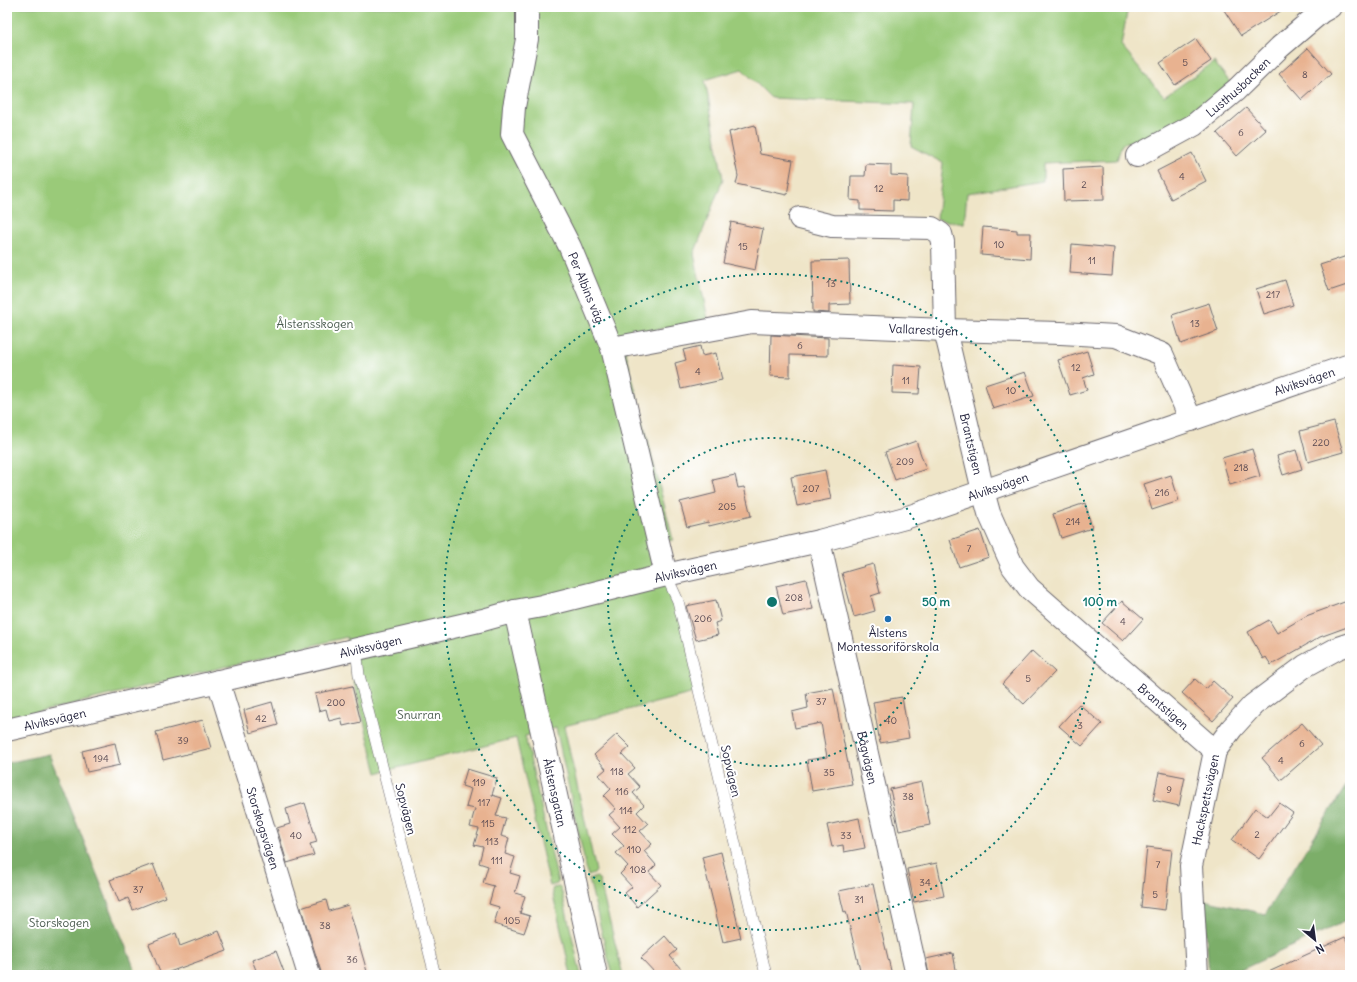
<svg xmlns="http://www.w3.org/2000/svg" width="1357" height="982" font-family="Delius,sans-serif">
	<rect width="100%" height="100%" fill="#fff"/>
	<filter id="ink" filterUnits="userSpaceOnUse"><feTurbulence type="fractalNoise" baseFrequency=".025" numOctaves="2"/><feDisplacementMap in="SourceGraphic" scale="8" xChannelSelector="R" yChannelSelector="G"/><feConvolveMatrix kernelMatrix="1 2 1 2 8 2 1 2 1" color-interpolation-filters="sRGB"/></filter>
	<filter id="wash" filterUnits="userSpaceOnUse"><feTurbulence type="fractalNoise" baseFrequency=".012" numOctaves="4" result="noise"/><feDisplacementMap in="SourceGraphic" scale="16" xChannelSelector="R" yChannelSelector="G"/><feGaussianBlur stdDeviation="0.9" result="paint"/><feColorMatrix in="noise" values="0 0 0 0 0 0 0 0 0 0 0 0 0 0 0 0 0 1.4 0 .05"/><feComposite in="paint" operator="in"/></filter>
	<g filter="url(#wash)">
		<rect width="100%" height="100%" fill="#efe5c8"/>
		<g fill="#9aca79" stroke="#5e765a">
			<path d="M7,7H1128L1121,46L1164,97L1214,62L1230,82L1197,112L1150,139L1122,144L1117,160L1043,163V181L967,193L964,224L937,219L943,163L911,146L914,104L771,98L742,69L705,80L723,179L694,254L708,319L622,337L673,540L646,545L680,602L702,691L564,726L596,871L594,874L588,876L587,872L556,728L525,736L558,882L557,884L550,886L516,738L377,773L353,678L347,637L7,720Z"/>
			<path d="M597,877L599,879L623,975H612L589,879Z"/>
			<path d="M559,887L561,889L581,975H571L552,890L553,888Z"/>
		</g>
		<g fill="#7bae69" stroke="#4e6852">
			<path d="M49,754L137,975H7V763Z"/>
			<path d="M1346,786H1350V919L1230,975H1209L1204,900L1265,914Z"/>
		</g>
		<g id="blocks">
			<g fill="#e8b290">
				<path d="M1222,7H1287L1241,36Z"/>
				<path d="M1196,39L1211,61L1175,85L1160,63Z"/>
				<path d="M1308,48L1331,74L1302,100L1279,74Z"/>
				<path d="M1246,108L1266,130L1237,156L1217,133Z"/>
				<path d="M755,125L760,154L793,160L787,195L736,184L738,176L729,132Z"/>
				<path d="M1192,153L1206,181L1171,199L1157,171Z"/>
				<path d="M866,164L891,165V175L908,176L907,201L893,200V211L860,210V201L850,200L851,176H865Z"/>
				<path d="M1103,167L1104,200L1064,201L1063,169Z"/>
				<path d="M731,222L763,229L755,270L723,263Z"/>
				<path d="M983,227L1017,230V233H1031L1030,259L981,255Z"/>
				<path d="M1072,244L1114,248L1112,276L1070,273Z"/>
				<path d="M1350,255V284L1329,291L1320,265Z"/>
				<path d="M849,260L850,304L829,305V313L813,312L812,261Z"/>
				<path d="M1285,280L1293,305L1264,314L1256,289Z"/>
				<path d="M1209,303L1218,331L1181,344L1172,315Z"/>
				<path d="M771,335L828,338V356L790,355V377L770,376Z"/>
				<path d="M700,346L702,356L716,353L722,380L681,389L675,363L686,360L683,350Z"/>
				<path d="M1087,351L1094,374L1083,378L1087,390L1070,395L1058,360Z"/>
				<path d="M893,365L921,367L919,394L892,393Z"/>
				<path d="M1025,372L1034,396L993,409L985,385Z"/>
				<path d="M1334,422L1343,452L1308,462L1300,431Z"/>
				<path d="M916,441L926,469L895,480L885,452Z"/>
				<path d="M1252,449L1260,476L1230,485L1222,458Z"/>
				<path d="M1296,450L1302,469L1283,475L1277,456Z"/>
				<path d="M825,470L831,499L797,506L791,477Z"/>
				<path d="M735,475L738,488L744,487L751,516L709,526L708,522L687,527L680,502L716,493L713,480Z"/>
				<path d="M1171,475L1179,501L1152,510L1144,484Z"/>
				<path d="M1085,503L1092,528L1061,538L1053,514Z"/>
				<path d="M980,530L989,557L959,567L950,540Z"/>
				<path d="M873,564L880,593L871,596L875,611L854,617L842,573Z"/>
				<path d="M806,579L813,609L783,615L776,586Z"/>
				<path d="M716,600L721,621L715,623L718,635L696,640L686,606Z"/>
				<path d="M1350,600V626L1320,637L1271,665L1266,657L1263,659L1248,632L1269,620L1277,633L1306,616Z"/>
				<path d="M1122,601L1143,619L1123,641L1102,623Z"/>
				<path d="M1032,651L1055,672L1024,704L1002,684Z"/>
				<path d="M1195,679L1206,689L1213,681L1233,699L1213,721L1182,693Z"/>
				<path d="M352,686L361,722L343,726L341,718L329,721L326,709L319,711L315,694Z"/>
				<path d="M833,688L852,784L812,791L807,760L827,757L821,723L795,728L792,712L808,708L806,693Z"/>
				<path d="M902,697L909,738L880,743L873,702Z"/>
				<path d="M272,702L278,725L250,733L244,710Z"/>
				<path d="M1079,704L1102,724L1082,746L1059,726Z"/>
				<path d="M203,720L211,748L163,760L156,732Z"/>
				<path d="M1302,723L1321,745L1281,780L1262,758Z"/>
				<path d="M617,734L630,747L622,754L635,768L628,774L640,787L633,793L644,805L637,812L648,824L640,831L652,844L644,851L656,865L649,872L661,885L637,907L625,893L632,887L620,874L628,866L616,853L624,846L612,834L620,827L609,815L616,809L604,796L611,789L599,775L606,769L594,755Z"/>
				<path d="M115,743L120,765L87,772L82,751Z"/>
				<path d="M467,769L497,778L492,795L502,798L496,816L506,818L501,836L509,838L505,854L515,857L510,873L520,876L515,893L525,896L520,913L530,916L524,933L494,924L499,907L489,904L494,886L483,883L488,866L479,863L483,847L474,845L479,829L470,827L475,809L466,807L471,789L462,786Z"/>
				<path d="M1159,772L1185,777L1179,806L1153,800Z"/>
				<path d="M922,782L930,825L899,831L890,789Z"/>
				<path d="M305,803L317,842L310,844L314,855L287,863L277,828L290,824L286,809Z"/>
				<path d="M1279,803L1293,813L1259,859L1232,840L1255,808L1268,817Z"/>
				<path d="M859,818L865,848L844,852L843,845L832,847L827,825Z"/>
				<path d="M1147,847L1172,850L1165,910L1141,907Z"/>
				<path d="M721,852L741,938L723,942L702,857Z"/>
				<path d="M937,863L944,896L914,902L907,869Z"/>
				<path d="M153,864L166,897L133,910L128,898L119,902L110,880Z"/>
				<path d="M873,884L879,912H877L892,975H861L846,911L844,912L839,891Z"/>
				<path d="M326,900L329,911L348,905L368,975H322L301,908Z"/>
				<path d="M219,931L227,951L161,975L149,944L176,933L180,946Z"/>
				<path d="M665,936L677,950L670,956L686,975H657L641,958Z"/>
				<path d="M1345,937L1350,948V975H1262Z"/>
				<path d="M276,951L284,972L274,975H258L252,960Z"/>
				<path d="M953,953L957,975H929L926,959Z"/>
			</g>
		</g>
	</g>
	<g filter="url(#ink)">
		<use href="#blocks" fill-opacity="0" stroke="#6a666c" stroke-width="1"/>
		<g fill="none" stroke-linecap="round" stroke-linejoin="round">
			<defs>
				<g id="service">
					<path d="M666,575L678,601L766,975"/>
					<path d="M356,648L359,675L435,975"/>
				</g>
				<g id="minor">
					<path id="s1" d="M527,7V39L514,107L512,134L570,247L612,348L666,575"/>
					<path id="s2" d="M1137,156L1194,125L1236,90L1280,47L1321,12L1330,7"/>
					<path id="s3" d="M800,218L832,226L932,228L941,234L943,242L945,330L983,491L989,513L1013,567L1029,588L1215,751"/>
					<path id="s4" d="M612,348L752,322L945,330L1061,333L1116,336L1162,354L1191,420"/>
					<path id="s5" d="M819,541L917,975"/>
					<path id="s6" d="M515,611L596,975"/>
					<path id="s7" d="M218,681L309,975"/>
					<path id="s8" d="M1197,975L1191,866L1215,751L1232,728L1253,705L1305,666L1338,648L1350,644"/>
				</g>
				<g id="tertiary">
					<path id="s9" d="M7,730L483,620L515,611L542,606L666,575L819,541L905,518L1350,365"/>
				</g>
			</defs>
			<use href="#service" stroke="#6a666c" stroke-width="12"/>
			<use href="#minor" stroke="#6a666c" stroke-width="24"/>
			<use href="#tertiary" stroke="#6a666c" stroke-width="24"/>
			<use href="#service" stroke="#fff" stroke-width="11"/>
			<use href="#minor" stroke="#fff" stroke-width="22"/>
			<use href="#tertiary" stroke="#fff" stroke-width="22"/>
		</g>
	</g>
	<g fill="none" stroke="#0f766e" stroke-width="2" stroke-dasharray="2 4">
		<circle cx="772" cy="602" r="164"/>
		<circle cx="772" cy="602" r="328"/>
	</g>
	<circle fill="#1f6fb2" stroke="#fff" stroke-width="1.5" cx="888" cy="619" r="4"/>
	<g text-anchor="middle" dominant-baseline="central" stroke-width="4" stroke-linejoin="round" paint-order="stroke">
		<g font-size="10" fill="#544650">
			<text x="1185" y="62">5</text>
			<text x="1305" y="74">8</text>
			<text x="1241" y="132">6</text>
			<text x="1182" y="176">4</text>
			<text x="1084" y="184">2</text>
			<text x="879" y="188">12</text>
			<text x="999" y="244">10</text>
			<text x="743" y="246">15</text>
			<text x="1092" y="260">11</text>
			<text x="831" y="283">13</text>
			<text x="1273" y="294">217</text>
			<text x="1195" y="323">13</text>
			<text x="800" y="345">6</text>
			<text x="1076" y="367">12</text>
			<text x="698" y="371">4</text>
			<text x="906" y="380">11</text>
			<text x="1011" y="390">10</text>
			<text x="1321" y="442">220</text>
			<text x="905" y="461">209</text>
			<text x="1241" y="467">218</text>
			<text x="811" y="488">207</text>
			<text x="1162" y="492">216</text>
			<text x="727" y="506">205</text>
			<text x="1073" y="521">214</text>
			<text x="969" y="548">7</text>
			<text x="794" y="597">208</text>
			<text x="703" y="618">206</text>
			<text x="1123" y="621">4</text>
			<text x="1028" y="678">5</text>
			<text x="821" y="701">37</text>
			<text x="336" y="702">200</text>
			<text x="261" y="718">42</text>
			<text x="891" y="720">40</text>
			<text x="1080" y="725">3</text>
			<text x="183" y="740">39</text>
			<text x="1302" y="743">6</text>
			<text x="101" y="758">194</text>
			<text x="1281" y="760">4</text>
			<text x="617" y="771">118</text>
			<text x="829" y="772">35</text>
			<text x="479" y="782">119</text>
			<text x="1169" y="789">9</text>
			<text x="622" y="791">116</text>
			<text x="908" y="796">38</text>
			<text x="484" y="802">117</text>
			<text x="626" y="810">114</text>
			<text x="488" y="823">115</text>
			<text x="630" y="829">112</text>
			<text x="1257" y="834">2</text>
			<text x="296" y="835">40</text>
			<text x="846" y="835">33</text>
			<text x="492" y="841">113</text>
			<text x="634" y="849">110</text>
			<text x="497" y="860">111</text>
			<text x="1158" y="864">7</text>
			<text x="638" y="869">108</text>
			<text x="925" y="882">34</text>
			<text x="138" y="889">37</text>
			<text x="1155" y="894">5</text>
			<text x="859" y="899">31</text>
			<text x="512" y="920">105</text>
			<text x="325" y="925">38</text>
			<text x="352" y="959">36</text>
		</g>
		<g font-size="12" fill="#22223b" stroke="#fff">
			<text stroke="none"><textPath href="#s2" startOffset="123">Lusthusbacken</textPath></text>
			<text stroke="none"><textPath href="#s1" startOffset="299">Per Albins väg</textPath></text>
			<text stroke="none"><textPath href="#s4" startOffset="314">Vallarestigen</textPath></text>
			<text stroke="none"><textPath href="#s9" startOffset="1345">Alviksvägen</textPath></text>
			<text stroke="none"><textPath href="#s3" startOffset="357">Brantstigen</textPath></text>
			<text stroke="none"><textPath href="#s9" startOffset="1021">Alviksvägen</textPath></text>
			<text stroke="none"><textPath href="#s9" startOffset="697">Alviksvägen</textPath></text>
			<text stroke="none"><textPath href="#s9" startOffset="373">Alviksvägen</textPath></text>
			<text stroke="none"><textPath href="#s3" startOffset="693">Brantstigen</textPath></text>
			<text stroke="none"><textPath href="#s9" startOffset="49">Alviksvägen</textPath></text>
			<text stroke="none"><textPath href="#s5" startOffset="222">Bågvägen</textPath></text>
			<text transform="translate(731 771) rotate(77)">Sopvägen</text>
			<text stroke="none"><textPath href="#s6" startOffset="186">Ålstensgatan</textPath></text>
			<text stroke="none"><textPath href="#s8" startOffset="177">Hackspettsvägen</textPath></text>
			<text transform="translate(406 809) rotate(76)">Sopvägen</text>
			<text stroke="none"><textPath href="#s7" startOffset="154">Storskogsvägen</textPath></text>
		</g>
		<g font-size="12" fill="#4c5d51" stroke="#fff">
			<text x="315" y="323">Ålstensskogen</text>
			<text x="419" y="714">Snurran</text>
			<text x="59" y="922">Storskogen</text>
		</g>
		<g font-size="12" fill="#22223b" stroke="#fff">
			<text x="888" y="632">Ålstens<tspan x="888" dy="14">Montessoriförskola</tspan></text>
		</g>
	</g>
	<circle cx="772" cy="602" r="6" fill="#0f766e" stroke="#fff" stroke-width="2"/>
	<g font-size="12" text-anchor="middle" font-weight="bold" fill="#0f766e" stroke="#fff" stroke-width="4" stroke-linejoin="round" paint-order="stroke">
		<text x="936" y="606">50 m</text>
		<text x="1100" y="606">100 m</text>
	</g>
	<rect width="1357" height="982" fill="none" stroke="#fff" stroke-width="24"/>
	<g transform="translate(1315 940) rotate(151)" stroke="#ffffff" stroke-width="3" paint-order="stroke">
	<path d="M0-3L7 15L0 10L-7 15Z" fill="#22223b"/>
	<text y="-6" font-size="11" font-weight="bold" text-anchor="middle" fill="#22223b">N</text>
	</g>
</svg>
